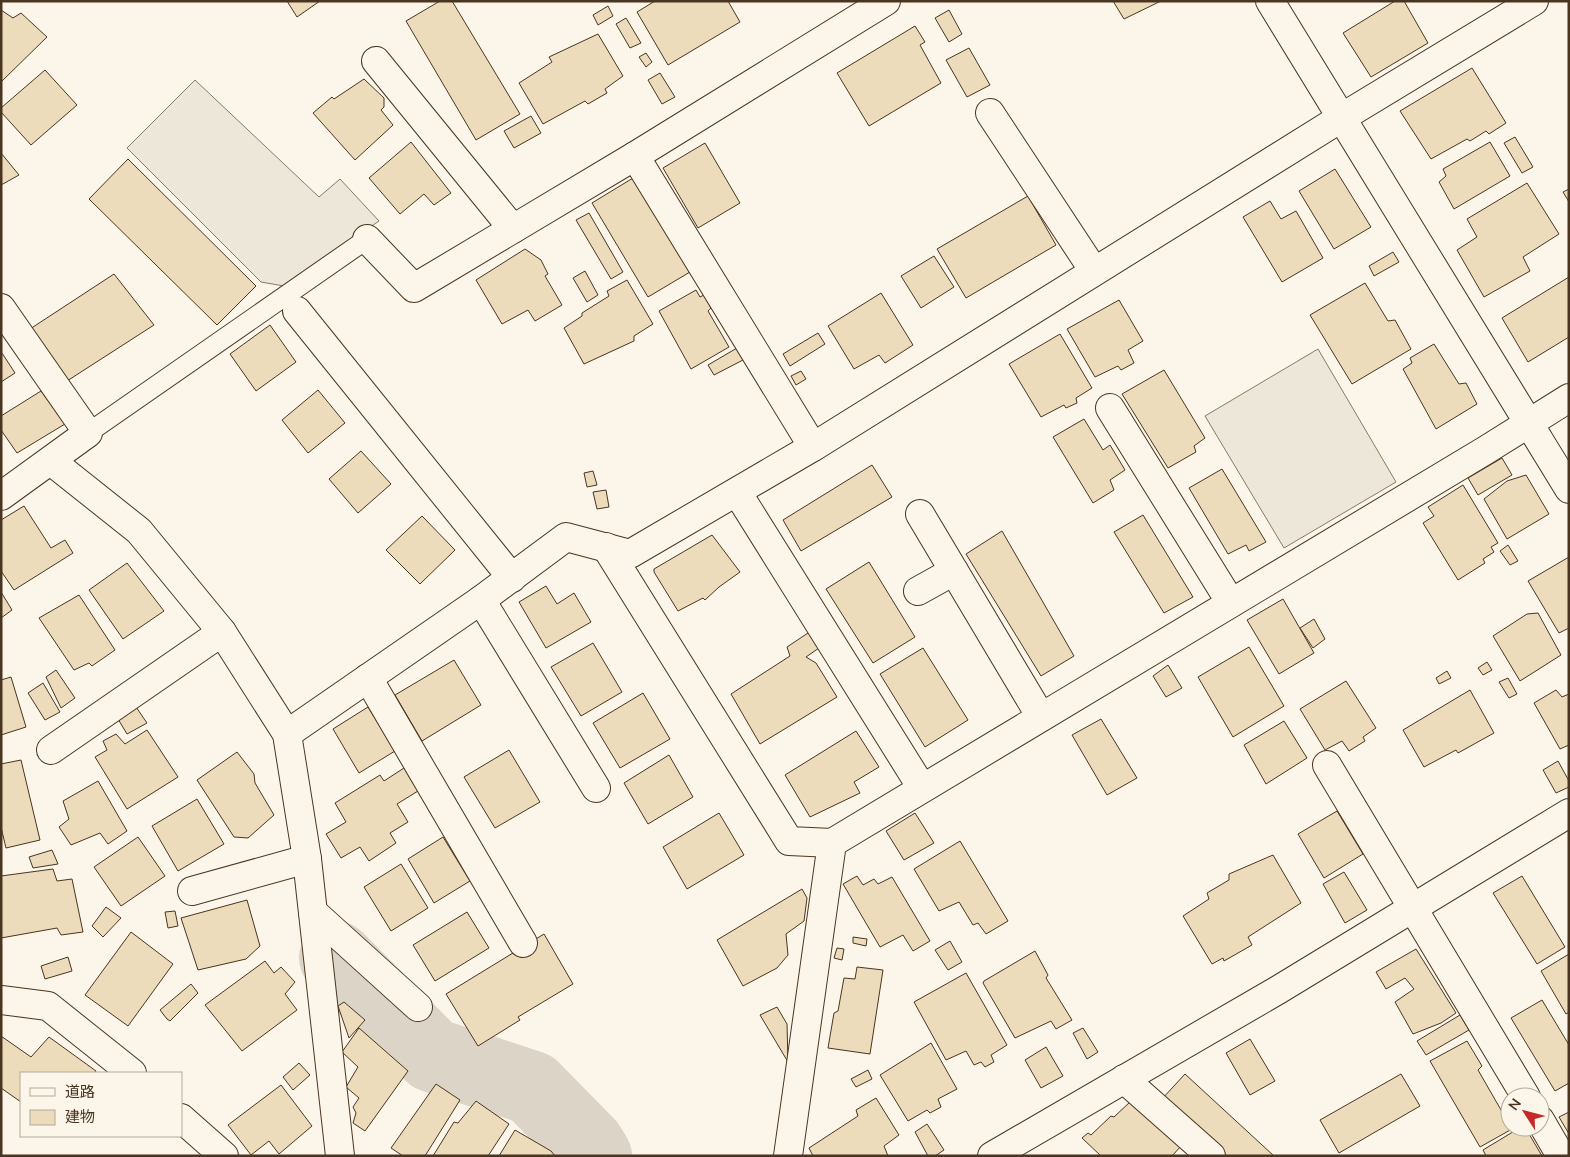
<svg xmlns="http://www.w3.org/2000/svg" width="1570" height="1157" font-family="Mulish,'Noto Sans JP',sans-serif">
	<rect width="100%" height="100%" fill="#fbf6e9"/>
	<g fill="#ede7d9" stroke="#887966">
		<path d="M195,80L319,197L340,179L379,221L284,286L261,282L127,148Z"/>
		<path d="M1318,349L1396,482L1284,548L1205,416Z"/>
	</g>
	<g fill="none" stroke-linecap="round" stroke-linejoin="round">
		<path stroke="#dcd4c6" stroke-width="74" d="M336,958L432,1055L532,1088L588,1145L595,1156"/>
	</g>
	<g fill="#ecdcbc" stroke="#4a3520">
		<path d="M287,1H320L297,17Z"/>
		<path d="M440,1H452L520,114L476,140L406,21Z"/>
		<path d="M655,1H728L740,22L668,65L637,12Z"/>
		<path d="M1113,1H1161L1124,19Z"/>
		<path d="M1395,1H1404L1428,43L1371,77L1343,33Z"/>
		<path d="M608,6L613,16L598,25L593,15Z"/>
		<path d="M1,10L13,18L21,13L47,37L1,82Z"/>
		<path d="M949,10L962,34L949,42L935,18Z"/>
		<path d="M626,18L641,43L630,48L616,24Z"/>
		<path d="M915,26L925,42L920,45L941,83L869,126L837,73Z"/>
		<path d="M598,34L623,76L605,89L607,93L588,104L585,101L543,124L519,83L552,62L549,57Z"/>
		<path d="M969,48L990,85L967,97L946,60Z"/>
		<path d="M646,53L652,62L646,67L639,57Z"/>
		<path d="M1472,68L1506,123L1489,134L1486,131L1470,141L1467,139L1431,159L1400,111Z"/>
		<path d="M45,70L77,105L31,145L1,112V108Z"/>
		<path d="M660,73L675,97L662,104L648,80Z"/>
		<path d="M364,79L384,98V107L381,110L393,125L355,160L313,113L332,97L334,99Z"/>
		<path d="M531,116L541,133L514,148L504,131Z"/>
		<path d="M1515,137L1533,167L1522,173L1504,143Z"/>
		<path d="M411,142L451,193L434,205L424,194L400,214L369,178Z"/>
		<path d="M1490,142L1510,176L1454,209L1439,182L1446,176L1443,169Z"/>
		<path d="M705,143L740,203L698,228L663,168Z"/>
		<path d="M1,153L19,175L1,185Z"/>
		<path d="M128,159L256,286L217,325L89,199Z"/>
		<path d="M1335,169L1371,227L1334,249L1299,191Z"/>
		<path d="M633,178L690,272L648,297L592,203Z"/>
		<path d="M1527,183L1559,234L1523,257L1530,271L1484,297L1457,250L1477,237L1467,219Z"/>
		<path d="M1569,189V202L1563,192Z"/>
		<path d="M1028,196L1056,245L966,298L937,249Z"/>
		<path d="M1270,201L1281,219L1296,211L1323,258L1282,282L1243,217Z"/>
		<path d="M589,213L623,272L611,279L576,220Z"/>
		<path d="M525,249L541,260L548,274L545,276L562,305L535,321L528,310L502,324L476,280Z"/>
		<path d="M1393,252L1399,262L1374,276L1369,266Z"/>
		<path d="M934,256L954,287L921,308L901,276Z"/>
		<path d="M585,271L598,295L587,302L573,278Z"/>
		<path d="M114,274L154,325L67,381L30,329Z"/>
		<path d="M1569,277V337L1528,362L1502,318Z"/>
		<path d="M627,280L653,324L634,336V341L584,364L564,328L582,316V313L609,296L607,291Z"/>
		<path d="M1365,283L1388,321L1395,320L1411,349L1352,384L1310,315Z"/>
		<path d="M696,290L700,297L704,295L711,308L708,311L729,347L691,369L659,311Z"/>
		<path d="M881,293L913,345L885,363L879,355L854,369L828,326Z"/>
		<path d="M1119,300L1143,341L1128,350L1134,363L1121,370L1118,366L1095,377L1067,329Z"/>
		<path d="M270,325L296,362L256,391L230,354Z"/>
		<path d="M818,333L825,344L790,366L783,354Z"/>
		<path d="M1060,334L1092,388L1076,398L1077,403L1066,408L1064,405L1041,417L1009,364Z"/>
		<path d="M1434,344L1459,384L1466,383L1477,404L1436,429L1403,369L1412,363L1410,358Z"/>
		<path d="M737,348L743,360L714,375L708,365Z"/>
		<path d="M2,353L15,373L1,382V354Z"/>
		<path d="M1164,370L1205,438L1194,446L1196,452L1168,468L1122,394Z"/>
		<path d="M801,371L806,379L796,385L791,376Z"/>
		<path d="M318,390L345,423L308,453L282,420Z"/>
		<path d="M41,391L65,424L17,453L1,430V416Z"/>
		<path d="M1084,419L1103,450L1110,445L1125,470L1110,480L1114,490L1093,503L1053,437Z"/>
		<path d="M361,451L391,484L358,513L329,479Z"/>
		<path d="M1502,458L1512,475L1478,495L1468,478Z"/>
		<path d="M872,465L892,497L801,551L783,520Z"/>
		<path d="M1222,469L1266,542L1249,551L1246,545L1228,554L1189,488Z"/>
		<path d="M593,471L597,485L587,487L584,473Z"/>
		<path d="M1526,475L1549,514L1507,539L1484,499L1507,481Z"/>
		<path d="M1463,485L1498,543L1491,547L1494,552L1483,559L1485,563L1458,580L1423,523L1434,516L1428,507Z"/>
		<path d="M606,490L609,507L597,509L593,492Z"/>
		<path d="M24,506L51,548L65,540L73,553L14,590L1,571V520Z"/>
		<path d="M1143,515L1193,597L1164,613L1114,532Z"/>
		<path d="M422,516L455,550L420,584L386,550Z"/>
		<path d="M1002,531L1074,656L1041,676L966,554Z"/>
		<path d="M712,535L740,572L719,587L705,600L703,598L678,611L654,572V569Z"/>
		<path d="M1508,545L1518,561L1510,565L1500,551Z"/>
		<path d="M1569,557V628L1559,633L1528,581Z"/>
		<path d="M869,562L915,637L873,663L826,589Z"/>
		<path d="M127,563L164,611L123,639L89,590Z"/>
		<path d="M546,586L557,604L574,593L591,622L546,648L519,602Z"/>
		<path d="M1,592L12,610L1,618Z"/>
		<path d="M79,595L115,650L92,666L89,663L74,670L39,618Z"/>
		<path d="M1283,599L1314,653L1279,674L1247,620Z"/>
		<path d="M1538,613L1561,655L1520,681L1493,636L1527,614Z"/>
		<path d="M1314,619L1325,639L1313,648L1300,628Z"/>
		<path d="M808,633H811L819,648L806,657L816,663L837,697L760,744L731,694L790,656L787,647Z"/>
		<path d="M593,643L622,692L581,716L551,667Z"/>
		<path d="M1249,647L1284,706L1233,737L1198,677Z"/>
		<path d="M923,648L968,720L925,747L880,674Z"/>
		<path d="M454,660L481,705L422,741L395,695Z"/>
		<path d="M1487,662L1492,670L1483,675L1478,668Z"/>
		<path d="M1168,665L1182,688L1166,697L1153,676Z"/>
		<path d="M56,670L75,698L61,708L46,677Z"/>
		<path d="M1447,671L1451,678L1439,684L1436,678Z"/>
		<path d="M11,677L26,727L1,735V680Z"/>
		<path d="M1508,678L1517,694L1509,698L1499,682Z"/>
		<path d="M1346,681L1376,728L1363,737L1365,741L1349,751L1342,741L1325,750L1300,709Z"/>
		<path d="M43,683L60,712L45,720L28,693Z"/>
		<path d="M1470,690L1494,733L1458,753L1456,750L1424,767L1403,730Z"/>
		<path d="M1556,690L1562,697L1569,694V745L1560,749L1534,703Z"/>
		<path d="M643,693L670,739L620,768L593,723Z"/>
		<path d="M136,707L147,723L127,734L118,719Z"/>
		<path d="M368,707L395,751L359,773L333,729Z"/>
		<path d="M1101,719L1137,778L1107,795L1072,735Z"/>
		<path d="M1284,721L1307,758L1266,784L1244,745Z"/>
		<path d="M147,730L178,777L127,809L95,757L107,750L103,741L116,734L125,744Z"/>
		<path d="M856,731L879,767L854,782L860,793L810,817L785,775Z"/>
		<path d="M509,750L540,802L495,828L464,777Z"/>
		<path d="M237,752L254,774L255,783L274,815L248,838L234,837L197,780Z"/>
		<path d="M669,755L693,797L648,824L624,783Z"/>
		<path d="M21,760L40,840L6,848L1,827V764Z"/>
		<path d="M1558,761L1569,781V787L1556,793L1543,770Z"/>
		<path d="M404,768L418,791L397,804L408,822L390,833L396,843L369,861L360,847L341,858L326,834L346,822L335,803L380,775L384,781Z"/>
		<path d="M98,781L127,831L108,844L100,833L71,845L59,827L69,819L63,801Z"/>
		<path d="M197,799L224,844L178,871L152,826Z"/>
		<path d="M1337,811L1363,854L1324,878L1298,834Z"/>
		<path d="M719,813L744,855L687,889L663,847Z"/>
		<path d="M915,813L934,843L904,860L886,831Z"/>
		<path d="M138,837L165,876L121,906L94,867Z"/>
		<path d="M443,837L470,881L434,903L408,859Z"/>
		<path d="M960,841L1008,921L986,934L978,923L973,925L959,902L939,911L914,869Z"/>
		<path d="M52,850L58,864L33,868L29,857Z"/>
		<path d="M1273,855L1301,903L1248,937L1252,945L1224,961L1223,958L1212,964L1183,916L1209,899L1207,893L1229,880V874Z"/>
		<path d="M401,864L428,908L391,931L364,887Z"/>
		<path d="M53,869L57,881L72,879L83,932L61,935L57,928L1,938V876Z"/>
		<path d="M1344,872L1367,910L1345,923L1323,884Z"/>
		<path d="M857,876L863,885L874,879L878,884L892,877L930,941L913,951L903,935L880,947L843,884Z"/>
		<path d="M1522,876L1565,947L1537,964L1493,893Z"/>
		<path d="M802,889L807,898L804,921L786,934L788,955L777,968L743,986L717,940Z"/>
		<path d="M247,900L260,946L246,959L198,970L181,918Z"/>
		<path d="M106,907L121,918L103,937L92,926Z"/>
		<path d="M175,911L178,926L168,928L165,912Z"/>
		<path d="M467,912L489,948L435,981L413,945Z"/>
		<path d="M131,932L173,964L128,1026L85,995Z"/>
		<path d="M544,934L573,984L518,1017L520,1020L478,1046L446,994Z"/>
		<path d="M853,937L867,939L866,946L853,943Z"/>
		<path d="M950,941L962,962L948,970L935,950Z"/>
		<path d="M837,948L844,949L842,960L834,958Z"/>
		<path d="M1416,949L1456,1013L1441,1023L1413,1034L1395,1002L1414,989L1405,978L1386,989L1376,972Z"/>
		<path d="M1035,951L1048,975L1046,978L1072,1020L1056,1029L1051,1021L1015,1038L983,983L984,981Z"/>
		<path d="M1569,954V1012L1566,1014L1541,971Z"/>
		<path d="M68,957L72,971L45,979L41,966Z"/>
		<path d="M265,961L274,973L281,967L295,982L285,994L297,1010L242,1051L205,1005Z"/>
		<path d="M857,967L883,970L870,1054L828,1048L834,1013L838,1011L844,978L855,979Z"/>
		<path d="M966,973L1007,1045L991,1055L994,1062L985,1067L981,1062L974,1065L966,1051L946,1060L914,1002Z"/>
		<path d="M191,984L198,993L170,1021L167,1019L160,1010Z"/>
		<path d="M1542,1000L1569,1045V1083L1555,1091L1511,1018Z"/>
		<path d="M344,1002L365,1020L349,1038L338,1006Z"/>
		<path d="M777,1007L787,1024L788,1062L760,1015Z"/>
		<path d="M1460,1015L1469,1030L1426,1055L1417,1041Z"/>
		<path d="M359,1028L408,1071L365,1131L353,1123L356,1113L353,1107L359,1098L346,1087L358,1067L342,1052Z"/>
		<path d="M1083,1028L1098,1052L1087,1059L1073,1033Z"/>
		<path d="M1,1036L31,1057L49,1037L96,1071L95,1073H21V1102L1,1088Z"/>
		<path d="M1250,1039L1275,1081L1250,1095L1226,1053Z"/>
		<path d="M1467,1041L1482,1066L1478,1070L1512,1129L1480,1147L1430,1061Z"/>
		<path d="M931,1043L957,1089L938,1099L941,1107L930,1113L927,1110L908,1121L880,1075Z"/>
		<path d="M1046,1047L1063,1076L1041,1088L1025,1060Z"/>
		<path d="M299,1063L310,1075L293,1090L283,1077Z"/>
		<path d="M868,1070L872,1079L856,1087L851,1079Z"/>
		<path d="M1185,1074L1274,1156H1222L1162,1099Z"/>
		<path d="M1401,1074L1420,1106L1339,1153L1320,1120Z"/>
		<path d="M436,1084L460,1100L425,1156H403L391,1148Z"/>
		<path d="M281,1085L312,1126L279,1154L269,1141L251,1155L228,1125Z"/>
		<path d="M876,1098L899,1135L884,1146L888,1156H813L809,1148L858,1116L856,1110Z"/>
		<path d="M476,1101L509,1124L488,1156H433L454,1122L458,1123Z"/>
		<path d="M1131,1101L1181,1146L1172,1156H1101L1082,1138L1088,1133L1091,1135L1111,1116L1114,1117Z"/>
		<path d="M1569,1112V1134L1559,1117Z"/>
		<path d="M927,1124L944,1150L935,1156H928L915,1132Z"/>
		<path d="M1521,1127H1525L1542,1156H1486L1483,1150Z"/>
		<path d="M515,1130L551,1151L555,1156H499Z"/>
	</g>
	<g fill="none" stroke-linecap="round" stroke-linejoin="round">
		<defs>
			<path id="service" d="M88,433L367,239"/>
			<g id="minor">
				<path d="M376,61L513,229"/>
				<path d="M990,113L1094,271"/>
				<path d="M635,156L813,447"/>
				<path d="M367,239L414,288L635,156L886,1"/>
				<path d="M1,308L88,433L1,496"/>
				<path d="M297,311L512,578"/>
				<path d="M1110,408L1231,603"/>
				<path d="M51,461L139,531L222,632L287,734L307,859L340,1156"/>
				<path d="M737,492L922,788"/>
				<path d="M920,514L1041,717"/>
				<path d="M606,547L789,841L832,843"/>
				<path d="M918,591L954,571"/>
				<path d="M481,600L596,788"/>
				<path d="M368,678L523,943"/>
				<path d="M287,734L481,600L566,537L630,554L813,447L1341,118L1534,1"/>
				<path d="M51,750L222,632"/>
				<path d="M1327,765L1526,1097"/>
				<path d="M192,891L307,859"/>
				<path d="M313,912L418,1007"/>
				<path d="M1,1000L48,1006L132,1073"/>
				<path d="M1124,1079L1211,1156"/>
				<path d="M181,1118L224,1156"/>
				<path d="M1540,1120L1561,1156"/>
				<path d="M788,1156L832,843L1486,450L1569,398"/>
				<path d="M992,1156L1278,990L1569,813"/>
			</g>
			<path id="tertiary" d="M1270,1L1569,489"/>
		</defs>
		<use href="#service" stroke="#4a3520" stroke-width="21"/>
		<use href="#minor" stroke="#4a3520" stroke-width="30"/>
		<use href="#tertiary" stroke="#4a3520" stroke-width="30"/>
		<use href="#service" stroke="#fbf6e9" stroke-width="19"/>
		<use href="#minor" stroke="#fbf6e9" stroke-width="28"/>
		<use href="#tertiary" stroke="#fbf6e9" stroke-width="28"/>
	</g>
	<rect width="1570" height="1157" fill="none" stroke="#4a3520" stroke-width="5"/>
	<rect x="20" y="1072" width="162" height="65" fill="#fbf6e9" stroke="#b4a999"/>
	<rect x="30" y="1088" width="25" height="8" fill="#fbf6e9" stroke="#b4a999"/>
	<text x="65" y="1097" font-size="15" fill="#4a3520">道路</text>
	<rect x="30" y="1110" width="25" height="15" fill="#ecdcbc" stroke="#b4a999"/>
	<text x="65" y="1122" font-size="15" fill="#4a3520">建物</text>
	<g transform="translate(1525 1112) rotate(306)"><circle r="24" fill="#fbf6e9" stroke="#b4a999"/>
	<path d="M0-4L9 19L0 12L-9 19Z" fill="#c62828"/>
	<text y="-8" font-size="14" font-weight="bold" text-anchor="middle" fill="#4a3520">N</text>
	</g>
</svg>
